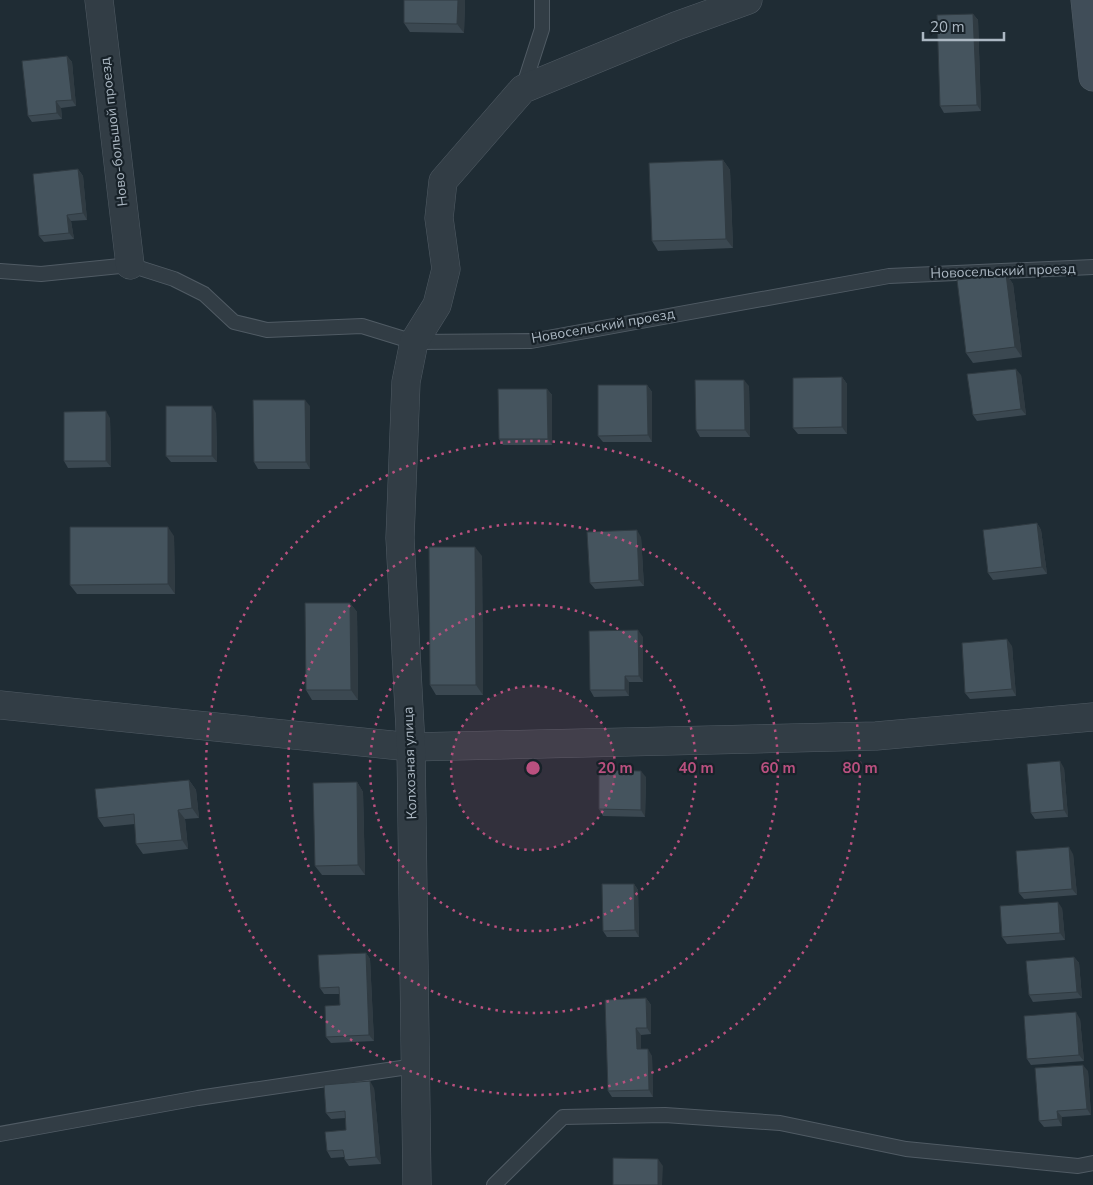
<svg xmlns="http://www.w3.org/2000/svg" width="1093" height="1185" font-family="'Nunito Sans',sans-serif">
	<rect width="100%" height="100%" fill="#1f2c34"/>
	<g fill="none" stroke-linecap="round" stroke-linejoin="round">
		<defs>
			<g id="lane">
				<path d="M523,88L542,29V0"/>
				<path d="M0,271L41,274L130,265L174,279L204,294L234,322L267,330L362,326L414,342L531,341L889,276L1093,267"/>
				<path d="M0,1134L198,1098L415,1066"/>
				<path d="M494,1185L563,1117L665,1115L780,1123L906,1149L1078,1166L1093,1163"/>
			</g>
			<g id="street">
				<path d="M99,0L130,265"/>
				<path d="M0,705L411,747L876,736L1093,717"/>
				<path d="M417,1185L411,747L400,538L406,382L414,342L437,305L446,269L439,218L443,181L523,89L676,26L748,0"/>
			</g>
			<path id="secondary" d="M1085,0L1093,77"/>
		</defs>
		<use href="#lane" stroke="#505b64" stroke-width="16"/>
		<use href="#street" stroke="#505b64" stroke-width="29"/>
		<use href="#secondary" stroke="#505b64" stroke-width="29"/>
		<use href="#lane" stroke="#323d45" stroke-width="14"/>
		<use href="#street" stroke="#323d45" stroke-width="28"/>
		<use href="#secondary" stroke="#404d58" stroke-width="28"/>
	</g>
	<g fill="#3b4851">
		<path d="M404,0H465L464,33L410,32L404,23Z"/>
		<path d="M973,14L978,20L981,111L944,113L940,106Z"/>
		<path d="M67,56L72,62L76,106L61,108L62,119L32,122L28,116Z"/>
		<path d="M723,160L730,170L733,248L658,251L652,241Z"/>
		<path d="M78,169L83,176L87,220L71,221L74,239L44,242L39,236Z"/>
		<path d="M1006,274L1013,284L1022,357L973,363L966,353Z"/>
		<path d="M1021,375L1026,415L977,421L973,415Z"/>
		<path d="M842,377L847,384V434H798L793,428Z"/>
		<path d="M647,385L652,392V442H603L598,436Z"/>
		<path d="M749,386L750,437H700L696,430Z"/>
		<path d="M547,389L552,395V445H503L499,439Z"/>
		<path d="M310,406V469H258L254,462Z"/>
		<path d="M216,413L217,462H171L166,456Z"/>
		<path d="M110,418L111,467L68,468L64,461Z"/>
		<path d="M1037,523L1041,530L1047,574L993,580L988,573Z"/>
		<path d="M174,536L175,594H77L70,585Z"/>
		<path d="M641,537L644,586L595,589L590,583Z"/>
		<path d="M482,556L483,695H436L430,685Z"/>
		<path d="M350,603L357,612L358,700H312L306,690Z"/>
		<path d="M643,637V682H629V696L594,697L590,690Z"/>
		<path d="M1012,646L1016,696L970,699L965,693Z"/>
		<path d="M1064,768L1068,817L1035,819L1031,813Z"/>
		<path d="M646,777L645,817L603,816L599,809Z"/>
		<path d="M189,780L196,790L199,818L185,819L188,849L143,854L136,844L135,824L104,827L98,818Z"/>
		<path d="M357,782L363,792L365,875H322L315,866Z"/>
		<path d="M1073,854L1077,895L1024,899L1019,893Z"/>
		<path d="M634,884L638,890L639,937H607L603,931Z"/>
		<path d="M1062,908L1065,940L1007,944L1002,937Z"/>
		<path d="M366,953L370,959L374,1041L331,1043L326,1037L340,1005L339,994H324L320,988Z"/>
		<path d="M1074,957L1079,963L1082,998L1033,1002L1029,995Z"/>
		<path d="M646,998L651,1005V1034L641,1035V1049L652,1056L653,1097H612L608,1091Z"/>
		<path d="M1080,1019L1084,1061L1031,1065L1027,1059Z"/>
		<path d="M1088,1071L1091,1115L1062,1117V1126L1044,1127L1039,1121Z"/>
		<path d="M374,1088L381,1164L349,1166L345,1160L344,1157L331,1158L327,1151L346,1130V1118L331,1119L326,1113Z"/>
	</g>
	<g fill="#303b42">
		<path d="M458,0H465L464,33L457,24Z"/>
		<path d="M973,14L978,20L981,111L977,105Z"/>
		<path d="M67,56L72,62L76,106L72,100Z"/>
		<path d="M56,101L61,108L62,119L57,113Z"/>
		<path d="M723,160L730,170L733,248L726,239Z"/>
		<path d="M78,169L83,176L87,220L83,213Z"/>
		<path d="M67,215L71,221L74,239L69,233Z"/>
		<path d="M1006,274L1013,284L1022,357L1015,347Z"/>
		<path d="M1016,369L1021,375L1026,415L1021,409Z"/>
		<path d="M842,377L847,384V434L842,427Z"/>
		<path d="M744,380L749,386L750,437L745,430Z"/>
		<path d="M647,385L652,392V442L648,435Z"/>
		<path d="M547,389L552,395V445L548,439Z"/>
		<path d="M305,400L310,406V469L306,462Z"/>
		<path d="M212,406L216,413L217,462L212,456Z"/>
		<path d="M106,411L110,418L111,467L106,461Z"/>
		<path d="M1037,523L1041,530L1047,574L1042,567Z"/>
		<path d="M168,527L174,536L175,594L168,584Z"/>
		<path d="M637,530L641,537L644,586L639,580Z"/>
		<path d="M475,547L482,556L483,695L476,685Z"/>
		<path d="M350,603L357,612L358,700L351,690Z"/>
		<path d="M638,630L643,637V682L639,676Z"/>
		<path d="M1007,639L1012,646L1016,696L1012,689Z"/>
		<path d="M625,676L629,682V696L625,690Z"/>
		<path d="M1060,761L1064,768L1068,817L1064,810Z"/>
		<path d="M641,771L646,777L645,817L641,810Z"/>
		<path d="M189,780L196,790L199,818L192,808Z"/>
		<path d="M357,782L363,792L365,875L358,865Z"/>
		<path d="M178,810L185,819L188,849L182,840Z"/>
		<path d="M1069,847L1073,854L1077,895L1072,889Z"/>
		<path d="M634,884L638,890L639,937L635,930Z"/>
		<path d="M1058,902L1062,908L1065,940L1060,933Z"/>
		<path d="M366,953L370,959L374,1041L369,1035Z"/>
		<path d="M1074,957L1079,963L1082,998L1077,992Z"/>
		<path d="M646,998L651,1005V1034L647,1028Z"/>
		<path d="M1076,1012L1080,1019L1084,1061L1079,1055Z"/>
		<path d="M636,1028L641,1035V1056L637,1049Z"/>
		<path d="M648,1049L652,1056L653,1097L649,1090Z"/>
		<path d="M1083,1065L1088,1071L1091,1115L1087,1109Z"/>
		<path d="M370,1081L374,1088L381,1164L376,1157Z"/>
		<path d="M1057,1111L1062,1117V1126L1058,1119Z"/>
		<path d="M658,1159L663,1166L662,1185H658Z"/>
	</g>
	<g fill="#45545e" stroke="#303b42">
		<path d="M404,0H458L457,24L404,23Z"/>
		<path d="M973,14L977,105L940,106L937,15Z"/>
		<path d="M67,56L72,100L56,101L57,113L28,116L22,61Z"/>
		<path d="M723,160L726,239L652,241L649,163Z"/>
		<path d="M78,169L83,213L67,215L69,233L39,236L33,174Z"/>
		<path d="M1006,274L1015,347L966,353L957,280Z"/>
		<path d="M1016,369L1021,409L973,415L967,374Z"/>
		<path d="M842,377V427L793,428V378Z"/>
		<path d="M695,380H744L745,430H696Z"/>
		<path d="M598,385H647L648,435L598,436Z"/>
		<path d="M498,389H547L548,439H499Z"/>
		<path d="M253,400H305L306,462H254Z"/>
		<rect x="166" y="406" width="46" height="50"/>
		<path d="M106,411V461H64V412Z"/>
		<path d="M1037,523L1042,567L988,573L983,530Z"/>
		<path d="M70,527H168V584L70,585Z"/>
		<path d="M637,530L639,580L590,583L587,532Z"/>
		<path d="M429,547H475L476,685H430Z"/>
		<path d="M305,603H350L351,690H306Z"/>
		<path d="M638,630L639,676H625V690H590L589,631Z"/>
		<path d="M1007,639L1012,689L965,693L962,643Z"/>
		<path d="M1060,761L1064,810L1031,813L1027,764Z"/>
		<path d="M599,770L641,771V810L599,809Z"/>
		<path d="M189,780L192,808L178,810L182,840L136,844L134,814L98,818L95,789Z"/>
		<path d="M357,782L358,865L315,866L313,783Z"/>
		<path d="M1069,847L1072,889L1019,893L1016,851Z"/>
		<path d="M602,884H634L635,930L603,931Z"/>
		<path d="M1058,902L1060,933L1002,937L1000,906Z"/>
		<path d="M366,953L369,1035L326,1037L325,1006L340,1005L339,987L320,988L318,955Z"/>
		<path d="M1074,957L1077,992L1029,995L1026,961Z"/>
		<path d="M646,998L647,1028H636L637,1049H648L649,1090L608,1091L605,1000Z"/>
		<path d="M1076,1012L1079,1055L1027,1059L1024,1016Z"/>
		<path d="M1083,1065L1087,1109L1057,1111L1058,1119L1039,1121L1035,1068Z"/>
		<path d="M370,1081L376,1157L345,1160L343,1150L327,1151L325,1132L346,1130L345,1111L326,1113L324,1085Z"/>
		<path d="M613,1158L658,1159V1185H613Z"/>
	</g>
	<circle cx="533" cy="768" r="82" fill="#ba507f" fill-opacity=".12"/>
	<g fill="none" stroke="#ba507f" stroke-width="2.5" stroke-dasharray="2.5 5">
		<circle cx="533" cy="768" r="82"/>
		<circle cx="533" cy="768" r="163"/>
		<circle cx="533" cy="768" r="245"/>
		<circle cx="533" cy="768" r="327"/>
	</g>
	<g text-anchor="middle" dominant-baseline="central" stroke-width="4.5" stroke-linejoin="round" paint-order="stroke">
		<g font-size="14" fill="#acb8c3" stroke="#182229">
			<text transform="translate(114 132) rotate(-97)">Ново-большой проезд</text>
			<text transform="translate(1003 271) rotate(-2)">Новосельский проезд</text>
			<text transform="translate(603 326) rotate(-10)">Новосельский проезд</text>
			<text transform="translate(410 763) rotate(-92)">Колхозная улица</text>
		</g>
	</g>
	<circle cx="533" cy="768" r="8" fill="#ba507f" stroke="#182229" stroke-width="2.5"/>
	<g font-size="15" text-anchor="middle" font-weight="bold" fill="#ba507f" stroke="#182229" stroke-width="4.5" stroke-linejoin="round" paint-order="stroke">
		<text x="615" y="773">20 m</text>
		<text x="696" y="773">40 m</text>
		<text x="778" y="773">60 m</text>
		<text x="860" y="773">80 m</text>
	</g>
	<path d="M923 32v8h81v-8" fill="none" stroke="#acb8c3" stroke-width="2.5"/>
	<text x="930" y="32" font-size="15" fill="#acb8c3" stroke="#182229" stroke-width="4" paint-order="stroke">20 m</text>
</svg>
